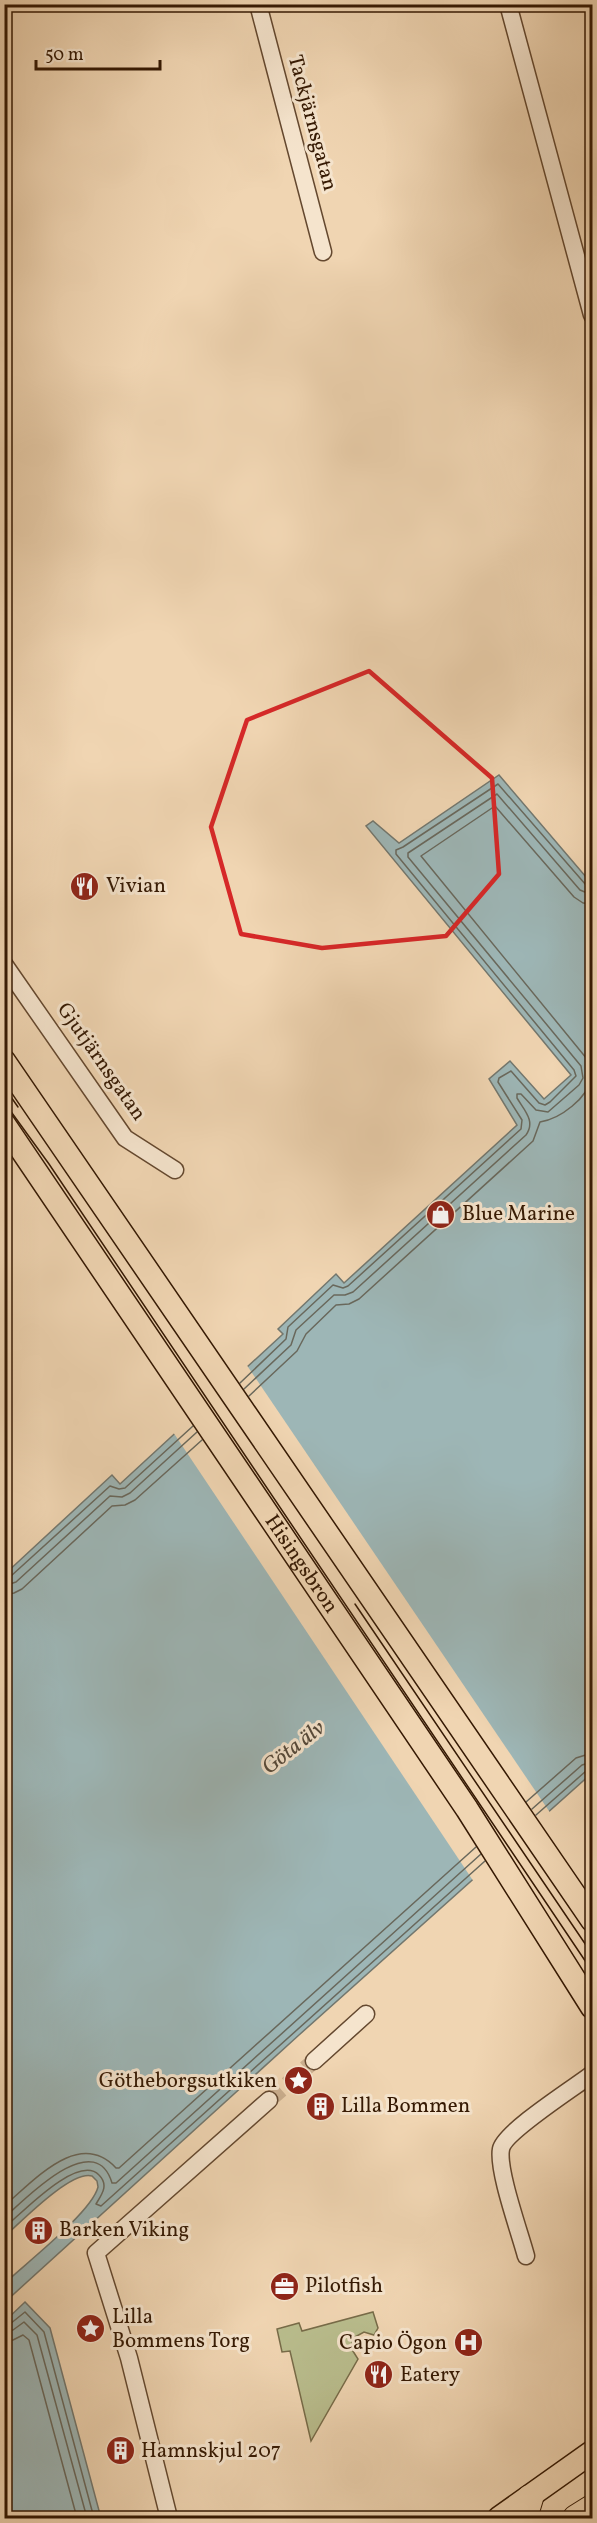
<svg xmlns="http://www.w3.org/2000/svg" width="597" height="2523" font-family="Vollkorn,serif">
	<rect width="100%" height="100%" fill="#f0d5b2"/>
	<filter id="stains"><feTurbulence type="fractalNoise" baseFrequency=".00333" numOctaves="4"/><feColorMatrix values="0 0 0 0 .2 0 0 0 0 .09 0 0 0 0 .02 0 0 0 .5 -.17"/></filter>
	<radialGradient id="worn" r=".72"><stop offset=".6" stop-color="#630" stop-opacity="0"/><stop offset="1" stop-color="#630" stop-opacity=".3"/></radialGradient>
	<path fill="#b9bd8d" stroke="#776b48" stroke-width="1.5" d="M373,2312L378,2328L374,2335L364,2332L353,2338L351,2348L358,2359L311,2441L290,2351L282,2352L277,2329L299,2323L302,2331Z"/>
	<g fill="#9db6b6" stroke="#73776e" stroke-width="1.5">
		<path d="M499,775L592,884V1773L299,2035L5,2302V2283C25,2264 92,2212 98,2187L97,2181L92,2176C71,2170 21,2222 5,2236V1574L112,1475L120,1484L283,1334L278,1329L336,1274L344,1283L517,1125L489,1079L510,1061L544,1099L571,1075L366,826L373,821L399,843Z"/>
		<path d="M25,2302L50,2328L101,2518H5V2321Z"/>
	</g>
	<path fill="#f0d5b2" d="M246,1364L551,1814L474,1882L173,1432Z"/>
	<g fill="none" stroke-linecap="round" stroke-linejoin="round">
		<g stroke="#69685c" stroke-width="1.5">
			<path d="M592,904L583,903L574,897L495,806L421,856L587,1059L592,1072"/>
			<path d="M240,1383L286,1339L288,1327L333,1285L343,1288L348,1286L521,1129L522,1120L498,1082L499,1078L511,1071L539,1103L545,1105L550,1102L576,1076L574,1070L396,854V850L403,847L498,784L586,885L592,887"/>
			<path d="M244,1389L291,1345L296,1330L334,1295H345L353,1292L526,1135C536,1121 524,1110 517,1098V1094H521L536,1110L548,1112L579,1085L583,1078L581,1066L408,857V853L497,794L580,890L592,895"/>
			<path d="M249,1396L297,1351L306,1334L336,1305L349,1304L359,1299L533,1141L540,1122C560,1119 588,1098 592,1077"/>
			<path d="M4,1578L11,1576L110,1486L119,1489L125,1488L193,1426"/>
			<path d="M4,1586L16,1582L110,1496L122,1497L130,1493L197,1432"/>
			<path d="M4,1595L14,1593L22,1589L112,1506L125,1505L135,1500L202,1440"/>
			<path d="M526,1802L576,1758L592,1753"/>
			<path d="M532,1809L582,1765L592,1762"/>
			<path d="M536,1815L586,1771L592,1769"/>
			<path d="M4,2206C34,2181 79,2128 116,2168H119L476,1847"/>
			<path d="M4,2218C25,2199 95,2126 112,2183H116L481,1854"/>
			<path d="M4,2228C21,2214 78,2153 99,2175C109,2185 102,2194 96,2204L101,2206L485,1861"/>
			<path d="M4,2325L10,2324L25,2312L44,2332L94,2518"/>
			<path d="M4,2332L13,2330L24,2322L37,2335L87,2518"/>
			<path d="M4,2341L13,2340L23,2335L29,2340L77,2518"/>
		</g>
		<path stroke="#cbaf8f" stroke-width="16" stroke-dasharray="16 8" stroke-linecap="butt" d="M269,2100L314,2061"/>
		<defs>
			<g id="minor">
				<path d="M258,4L323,252"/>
				<path d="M508,4L592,315"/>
				<path d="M4,964L125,1138L175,1170"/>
				<path d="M314,2061L366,2014"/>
				<path d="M526,2256C520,2233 497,2170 501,2149C504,2132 575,2087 592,2074"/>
				<path d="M169,2518L129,2358L96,2253L269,2100"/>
			</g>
			<g id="major">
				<path d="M4,1061L592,1920"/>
				<path id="s1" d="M4,1124L467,1809L592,2007"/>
				<path d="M499,2518L592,2452"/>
			</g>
			<g id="highway">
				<path d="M524,2518L530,2498"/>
				<path d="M576,2518L592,2508"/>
			</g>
		</defs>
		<use href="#minor" stroke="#64482f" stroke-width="19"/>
		<use href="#major" stroke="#351903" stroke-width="25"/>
		<use href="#highway" stroke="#351903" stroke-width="28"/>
		<use href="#minor" stroke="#f5e4cd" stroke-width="16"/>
		<use href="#major" stroke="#f0d5b2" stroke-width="22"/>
		<use href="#highway" stroke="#f0d5b2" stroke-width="26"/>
		<g stroke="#351903" stroke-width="1.5">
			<path d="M4,1087L18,1107"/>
			<path d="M4,1102L49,1164L592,1971"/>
			<path d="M355,1604L592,1954"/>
		</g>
	</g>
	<path fill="none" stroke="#d62828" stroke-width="4.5" stroke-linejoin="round" d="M369,671L492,778L499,874L446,936L322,948L241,934L211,827L247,720Z"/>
	<defs>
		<symbol id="restaurant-disc" viewBox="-11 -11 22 22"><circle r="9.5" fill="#8f2418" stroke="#f5e4cd"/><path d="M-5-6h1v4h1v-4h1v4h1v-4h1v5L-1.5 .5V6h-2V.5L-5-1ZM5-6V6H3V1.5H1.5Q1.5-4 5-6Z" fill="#fff"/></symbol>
		<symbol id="shop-disc" viewBox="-11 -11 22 22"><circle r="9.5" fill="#8f2418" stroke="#f5e4cd"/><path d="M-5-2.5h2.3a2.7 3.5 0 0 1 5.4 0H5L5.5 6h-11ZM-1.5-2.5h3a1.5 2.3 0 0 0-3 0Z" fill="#fff"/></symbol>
		<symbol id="sight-disc" viewBox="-11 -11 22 22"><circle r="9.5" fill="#8f2418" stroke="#f5e4cd"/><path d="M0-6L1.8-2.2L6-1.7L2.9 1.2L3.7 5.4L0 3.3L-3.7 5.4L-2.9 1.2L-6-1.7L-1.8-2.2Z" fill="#fff"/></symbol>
		<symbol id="building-disc" viewBox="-11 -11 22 22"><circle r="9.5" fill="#8f2418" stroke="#f5e4cd"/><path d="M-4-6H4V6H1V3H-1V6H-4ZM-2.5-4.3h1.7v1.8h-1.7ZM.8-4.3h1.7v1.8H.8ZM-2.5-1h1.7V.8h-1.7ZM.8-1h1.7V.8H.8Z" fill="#fff"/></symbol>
		<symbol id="office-disc" viewBox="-11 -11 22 22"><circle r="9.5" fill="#8f2418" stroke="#f5e4cd"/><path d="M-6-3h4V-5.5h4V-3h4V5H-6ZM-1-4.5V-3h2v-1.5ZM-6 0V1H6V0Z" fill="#fff"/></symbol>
		<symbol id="hospital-disc" viewBox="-11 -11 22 22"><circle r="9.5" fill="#8f2418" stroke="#f5e4cd"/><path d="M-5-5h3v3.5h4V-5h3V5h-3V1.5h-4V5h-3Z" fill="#fff"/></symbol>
	</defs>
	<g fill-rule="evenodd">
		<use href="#restaurant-disc" x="68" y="870" width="33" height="33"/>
		<use href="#shop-disc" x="424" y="1198" width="33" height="33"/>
		<use href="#sight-disc" x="282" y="2064" width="33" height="33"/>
		<use href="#building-disc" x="304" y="2090" width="33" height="33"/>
		<use href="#building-disc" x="22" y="2214" width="33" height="33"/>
		<use href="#office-disc" x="268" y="2270" width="33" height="33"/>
		<use href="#sight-disc" x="74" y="2312" width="33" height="33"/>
		<use href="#hospital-disc" x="452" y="2326" width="33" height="33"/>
		<use href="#restaurant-disc" x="362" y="2358" width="33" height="33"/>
		<use href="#building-disc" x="104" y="2434" width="33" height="33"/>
	</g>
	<g text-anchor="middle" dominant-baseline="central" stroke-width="6" stroke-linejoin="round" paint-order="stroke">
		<g font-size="21" fill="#351903" stroke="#f5e4cd">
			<text transform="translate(312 123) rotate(75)">Tackjärnsgatan</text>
			<text transform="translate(101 1062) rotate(55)">Gjutjärnsgatan</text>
			<text stroke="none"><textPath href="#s1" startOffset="531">Hisingsbron</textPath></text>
		</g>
		<g font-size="21" fill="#351903" stroke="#f5e4cd" text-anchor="start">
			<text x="106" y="886">Vivian</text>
			<text x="462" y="1214">Blue Marine</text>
			<text x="277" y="2081" text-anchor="end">Götheborgsutkiken</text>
			<text x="341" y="2106">Lilla Bommen</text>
			<text x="59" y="2230">Barken Viking</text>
			<text x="305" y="2286">Pilotfish</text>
			<text x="112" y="2317">Lilla<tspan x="112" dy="24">Bommens Torg</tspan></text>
			<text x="447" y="2343" text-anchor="end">Capio Ögon</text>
			<text x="400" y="2375">Eatery</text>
			<text x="141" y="2451">Hamnskjul 207</text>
		</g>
		<g font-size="22" font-style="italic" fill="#544839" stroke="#f5e4cd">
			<text transform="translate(294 1748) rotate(-38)">Göta älv</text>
		</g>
	</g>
	<rect width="597" height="2523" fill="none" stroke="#f0d5b2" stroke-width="24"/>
	<rect x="6" y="6" width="585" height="2511" fill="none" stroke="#351903" stroke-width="3"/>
	<rect x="12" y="12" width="573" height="2499" fill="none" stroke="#351903" stroke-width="1.5"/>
	<path d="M36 60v9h124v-9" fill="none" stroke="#351903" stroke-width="3"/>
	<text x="45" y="60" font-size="18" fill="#351903" stroke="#f5e4cd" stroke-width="4.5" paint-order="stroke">50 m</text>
	<rect width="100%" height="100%" filter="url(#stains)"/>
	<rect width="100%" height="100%" fill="url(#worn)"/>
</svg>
